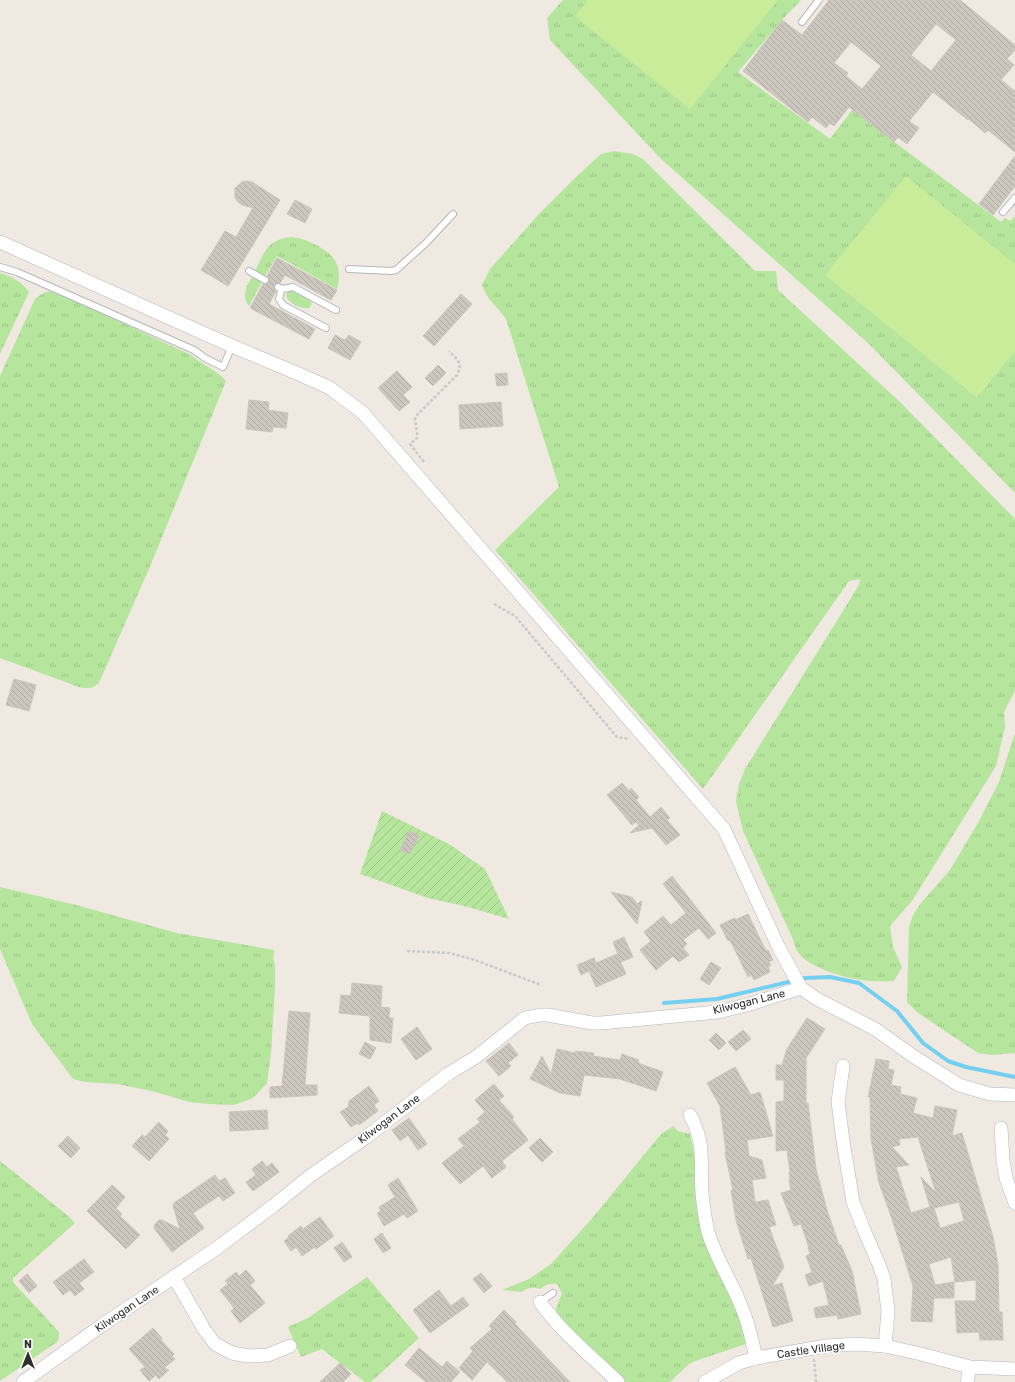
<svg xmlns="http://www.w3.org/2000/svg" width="1015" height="1382" font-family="Rubik,sans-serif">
	<defs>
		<pattern id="grass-tufts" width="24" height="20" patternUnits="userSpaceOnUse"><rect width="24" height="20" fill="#b6e59e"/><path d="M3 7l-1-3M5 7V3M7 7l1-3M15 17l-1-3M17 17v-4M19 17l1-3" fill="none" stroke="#9dc588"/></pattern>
		<pattern id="garden-furrows" width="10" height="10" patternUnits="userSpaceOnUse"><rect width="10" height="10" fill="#b6e59e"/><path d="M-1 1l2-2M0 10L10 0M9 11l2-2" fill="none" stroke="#9dc588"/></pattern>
		<pattern id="building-back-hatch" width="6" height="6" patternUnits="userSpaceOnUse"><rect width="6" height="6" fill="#cbc7bf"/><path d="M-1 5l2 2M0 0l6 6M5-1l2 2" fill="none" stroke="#afaba4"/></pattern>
	</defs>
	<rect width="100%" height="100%" fill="#efe9e1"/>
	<g fill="url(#grass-tufts)">
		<path d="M563,0H801L782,20L738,72L830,139L852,110L1001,222L1005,218L1010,221L1015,216V493L868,343L660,158L550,40L547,18Z"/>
		<path d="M614,151L633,154L643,159L755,271H776L778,290L901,403L1015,519V691L1004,712L1005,727L996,766L912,901L890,926L893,947L902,967L894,981C883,981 873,982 862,980C845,978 807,967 798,952C795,948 794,942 792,937L743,831L736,801L739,784L745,769L859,585L860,579L849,581L703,789L495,550L559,487L506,319C498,307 486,299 482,285L490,269L539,214L577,176L601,154Z"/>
		<path d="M291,237C300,238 306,240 314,244C335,254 343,266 337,289L277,256L265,276L255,271C265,251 267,240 291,237Z"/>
		<path d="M0,273C12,277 21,281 29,292L0,354Z"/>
		<path d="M252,277L262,282L249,306C241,296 246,287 252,277Z"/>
		<path d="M291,290L310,300L312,304L309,308C303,310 288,303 286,296L287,293Z"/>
		<path d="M49,291L65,296L191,355C200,363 221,373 226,381L151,564L99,683C92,689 88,689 79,687L0,658V376L35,299L40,295Z"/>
		<path d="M1015,733V1053L991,1055L978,1053L918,1013L907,1002L909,927L913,915L921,903L950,870L979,821L999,782Z"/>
		<path d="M0,887L76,905L177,933L274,950L273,959L275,965V986L271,1054L267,1083L259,1092L251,1099L234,1105L210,1104L189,1102L156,1092L117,1084L85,1082L73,1079L32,1024L0,949Z"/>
		<path d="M673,1126L678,1131L690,1134L694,1152L696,1166L732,1298L743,1326L746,1344L698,1360L689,1364L670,1382H626L557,1316L556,1309L562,1293L557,1284C550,1283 545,1285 540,1289C533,1287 528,1287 522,1292L502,1290L529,1279L551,1264L595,1215L661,1134Z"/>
		<path d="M0,1161L67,1215L75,1223L13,1278V1282L59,1332V1338L57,1342L0,1381Z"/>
		<path d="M367,1277L419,1338L371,1382H365L322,1349L301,1357L288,1327L308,1318Z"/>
	</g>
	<path fill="url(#garden-furrows)" d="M382,811L449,844L485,869L509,919L468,907L428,898L360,874Z"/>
	<g fill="#c9ec9a">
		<path d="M588,0H778L690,109L575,16Z"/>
		<path d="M906,176L1015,264V351L977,398L825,275Z"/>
	</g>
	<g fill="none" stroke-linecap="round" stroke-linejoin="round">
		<path stroke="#75cff0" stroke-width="4" d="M664,1003L717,999L805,978L830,977L859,983L897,1011L923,1043L948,1061L966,1067L1015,1077"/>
	</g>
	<g fill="url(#building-back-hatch)" stroke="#cbc5ba" fill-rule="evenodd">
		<path d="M829,0H960L1015,45V50L1007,59L1014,65L1001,80L1015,91V152L988,130L985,133L969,119L968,120L933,92L910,120V122L919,128L907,144L898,137L894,142L849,107L834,126L830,123L826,128L812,117L808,122L743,71L782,20L802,35ZM936,24L956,40L931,71L911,55ZM851,42L881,66L862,89L846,76L848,73L834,63Z"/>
		<path d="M1015,156V186L993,215L979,204Z"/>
		<path d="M247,181L252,182L280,200L228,286L201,270L225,231L236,237L253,208L242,205L238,202L235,198V188L242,182Z"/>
		<path d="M295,200L312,209L305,223L287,214Z"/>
		<path d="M277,258L337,290L331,300L285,275L280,283H277L274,285V288L276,291L269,304L315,329L309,339L250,308L263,284H267L269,282L267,276Z"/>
		<path d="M461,294L472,304L434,346L423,336Z"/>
		<path d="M335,335L345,340L349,335L361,342L350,360L328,348Z"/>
		<path d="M438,365L446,373L433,386L425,378Z"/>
		<path d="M397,371L412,387L403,395L410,402L399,411L378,388Z"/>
		<path d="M507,373L508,385L497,386L495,374Z"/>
		<path d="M249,400L269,402L268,410L288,413L286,428L273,427L272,432L246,429Z"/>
		<path d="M501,402L503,426L460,429L459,405Z"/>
		<path d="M14,679L36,685L29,711L6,705Z"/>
		<path d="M622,783L629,791L631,788L639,797L636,800L650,817L661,807L670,818L667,820L680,835L666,845L652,828L630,833L639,825L636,822L632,825L607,795Z"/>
		<path d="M409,831L419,836L410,854L400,850Z"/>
		<path d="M672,876L716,933L708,939L699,928L683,940L687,944L683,948L689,955L679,962L673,956L656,970L640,950L651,941L644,932L663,916L671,925L686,913L663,884Z"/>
		<path d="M611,892L628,896L633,898L637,904L642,901L637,924Z"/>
		<path d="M748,914L766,951L768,950L773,960L769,961L771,965L768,967L770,972L754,980L751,975L748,977L730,940L728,941L720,925L735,918V920Z"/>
		<path d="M624,937L633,957L621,962L613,942Z"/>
		<path d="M617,954L626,974L596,987L589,971L581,975L577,965L594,958L596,963Z"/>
		<path d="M711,962L721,968L709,985L700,979Z"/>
		<path d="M352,983L382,986L381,1007L390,1008L389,1018H393L391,1043L370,1040V1016L339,1013L341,995L351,996Z"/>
		<path d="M289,1011L310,1013L305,1085H317V1095L270,1098V1087L282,1086Z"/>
		<path d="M807,1018L825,1029L806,1058V1103H808L816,1169L827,1210L839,1245H841L852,1271L861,1314L838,1319L837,1315L816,1318L814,1308L829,1305L823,1281L809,1286L805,1275L812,1272L806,1256L810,1254L808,1248H809L801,1224L794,1226L781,1193L791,1190L789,1180H790L789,1172H790L787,1150L776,1151V1102L784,1101V1080H776V1065H782L787,1049Z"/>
		<path d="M417,1027L432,1049L416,1060L401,1039Z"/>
		<path d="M743,1030L751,1039L736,1051L728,1042Z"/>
		<path d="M716,1033L726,1043L719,1050L709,1040Z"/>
		<path d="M365,1042L376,1048L370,1059L359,1054Z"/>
		<path d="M509,1043L518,1055L508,1063L511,1066L499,1076L486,1061Z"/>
		<path d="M557,1049L575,1053V1051L594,1053L593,1056L620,1060L622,1054L639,1060L638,1063L663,1072L656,1091L620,1079L584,1075L580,1096L560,1093L530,1079L542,1056L551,1074Z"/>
		<path d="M876,1059L889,1061L888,1069L894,1070L891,1085L901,1087L900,1094L917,1098L913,1113L933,1118L935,1106L957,1110L952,1136L962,1133L993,1237L998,1264L999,1312H1002L1003,1340H980L979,1332L957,1333L955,1301H976V1280L955,1282L951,1257L929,1264L935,1285L954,1282V1298H934L932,1322L911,1321L913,1286L891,1216L879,1183L871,1139L870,1097H868ZM918,1137L936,1193L921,1177L930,1207L911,1213L896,1167L909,1165L892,1147L900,1145L899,1139ZM959,1202L964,1221L940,1228L934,1208Z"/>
		<path d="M735,1067L751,1095L760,1092L773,1136L747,1140L749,1156L762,1160L766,1178L752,1180L755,1202L768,1200L776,1225L769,1227L784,1267L772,1286L782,1283L793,1321L773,1327L751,1258L748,1259L736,1220L731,1190H733L725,1153L726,1152L720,1106L707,1083Z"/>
		<path d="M494,1084L504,1096L499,1100L514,1117L512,1119L528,1140L502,1161L506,1167L492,1178L483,1166L460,1184L442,1163L464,1146L458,1139L480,1122L477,1119L485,1112L475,1100Z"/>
		<path d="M369,1086L379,1101L374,1105L378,1111L359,1125L358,1123L351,1127L340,1112L348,1107L349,1101Z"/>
		<path d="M267,1110L268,1129L230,1131L229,1112Z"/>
		<path d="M409,1118L427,1144L418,1150L408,1135L400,1141L392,1130Z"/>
		<path d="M159,1122L168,1131L165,1135L169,1139L149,1161L132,1146L142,1135L145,1137Z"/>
		<path d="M68,1136L80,1148L71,1158L58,1146Z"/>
		<path d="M540,1138L553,1152L542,1162L529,1148Z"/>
		<path d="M262,1161L267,1167L272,1163L279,1172L253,1191L246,1182L256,1175L252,1169Z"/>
		<path d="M215,1175L219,1181L225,1178L235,1193L223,1201L219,1196L193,1213L204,1228L172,1252L154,1228L155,1224L159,1220H162L180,1229L173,1206L174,1203Z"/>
		<path d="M398,1178L418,1211L407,1218L404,1214L384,1226L377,1213L381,1211L379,1207L395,1197L388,1185Z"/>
		<path d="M112,1185L125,1197L116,1208L122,1214L120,1216L140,1235L126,1249L87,1211Z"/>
		<path d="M320,1217L334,1236L316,1249L315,1247L302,1256L296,1247L291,1251L284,1241L289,1237L288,1236L301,1226L303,1229Z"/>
		<path d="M382,1233L391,1248L383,1253L374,1239Z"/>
		<path d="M342,1242L352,1257L344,1262L334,1248Z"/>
		<path d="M84,1259L94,1272L79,1283L84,1289L75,1296L70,1290L63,1295L53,1282Z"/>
		<path d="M246,1270L255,1281L250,1285L265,1303L240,1323L231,1311L234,1308L220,1290L228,1284L225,1281L236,1272L239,1276Z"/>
		<path d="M481,1273L492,1286L484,1293L473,1279Z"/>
		<path d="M27,1274L37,1286L29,1293L19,1281Z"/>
		<path d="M439,1290L451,1306L463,1297L469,1305L430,1333L413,1310Z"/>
		<path d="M504,1310L516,1322L515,1324L570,1382H507L487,1362L472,1380L459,1368L473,1351L470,1348L492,1329L489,1326Z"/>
		<path d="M153,1328L162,1338L161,1340L174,1354L172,1356L175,1359L164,1368L169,1370L159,1379L156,1375L149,1381L140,1370L145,1367L129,1349Z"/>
		<path d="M419,1348L442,1367L447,1361L460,1372L451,1382H426L405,1365Z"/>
		<path d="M340,1363L351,1374L343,1382H320Z"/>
	</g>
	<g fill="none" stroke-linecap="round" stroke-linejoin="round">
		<defs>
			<g id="lane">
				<path d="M802,22L819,0"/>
				<path d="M1003,212L1015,198"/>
				<path d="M0,267L17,272L194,350L205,358L223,367L232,346"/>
				<path d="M349,269L392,271L396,270L426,243L453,214"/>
				<path d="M249,271L265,280"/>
				<path d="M278,287L283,289L293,287L336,310"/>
				<path d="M280,288L281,291L279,299L283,305L326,328"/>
				<path d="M540,1302L553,1293"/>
			</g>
			<g id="street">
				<path d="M0,242L232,346L299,374L330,388L363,413L724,829L779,948L801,988L817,999L875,1029L913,1056L959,1085L990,1094L1015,1095"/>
				<path d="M843,1066L838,1102L843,1141L853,1202L864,1230L880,1267L884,1279L888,1311L885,1346"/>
				<path d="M690,1115C708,1147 698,1170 703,1202C704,1212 706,1223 708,1232C716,1259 732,1282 742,1308C749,1324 752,1341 756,1358"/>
				<path d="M1001,1128L1003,1161L1006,1178L1015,1203"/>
				<path d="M174,1277L204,1329L215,1344L232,1353L248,1356L268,1355L290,1346"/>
				<path d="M540,1302C562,1333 591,1356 618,1382"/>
				<path d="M23,1382L101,1326L217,1248L273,1206L310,1176L365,1138L448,1074L476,1057L525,1018L540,1015H548L592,1023H601L718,1012L750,1004L801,988"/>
				<path d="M705,1382L739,1363L756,1358L826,1346L856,1344L885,1346L921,1354L970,1367L1015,1369"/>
				<path d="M967,1382L970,1367"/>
			</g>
		</defs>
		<use href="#lane" stroke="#b4b7c1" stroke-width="8"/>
		<use href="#street" stroke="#b4b7c1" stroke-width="14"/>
		<g stroke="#c9c9c9" stroke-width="2.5" stroke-dasharray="3 2" stroke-linecap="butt">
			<path d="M424,462L410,444L417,438C418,431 415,425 415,417L457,375C463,363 458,360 449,351"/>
			<path d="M494,604L515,616L617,737L629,739"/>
			<path d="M407,951L449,953L457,955L475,960L541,985"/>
			<path d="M814,1359L816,1382"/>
		</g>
		<use href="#lane" stroke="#fff" stroke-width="6"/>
		<use href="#street" stroke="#fff" stroke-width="13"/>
	</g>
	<g text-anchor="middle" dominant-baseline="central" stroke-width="3.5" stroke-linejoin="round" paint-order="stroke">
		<g font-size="11" fill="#2e2e2e" stroke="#fff">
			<text transform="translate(749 1002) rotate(-14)">Kilwogan Lane</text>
			<text transform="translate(389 1119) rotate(-37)">Kilwogan Lane</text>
			<text transform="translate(127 1309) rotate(-34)">Kilwogan Lane</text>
			<text transform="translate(811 1350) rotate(-8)">Castle Village</text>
		</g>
	</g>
	<g transform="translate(28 1354)" stroke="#ffffff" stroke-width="3" paint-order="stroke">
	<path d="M0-3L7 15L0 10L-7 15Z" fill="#2e2e2e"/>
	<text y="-6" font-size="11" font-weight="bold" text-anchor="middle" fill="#2e2e2e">N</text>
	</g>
</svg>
